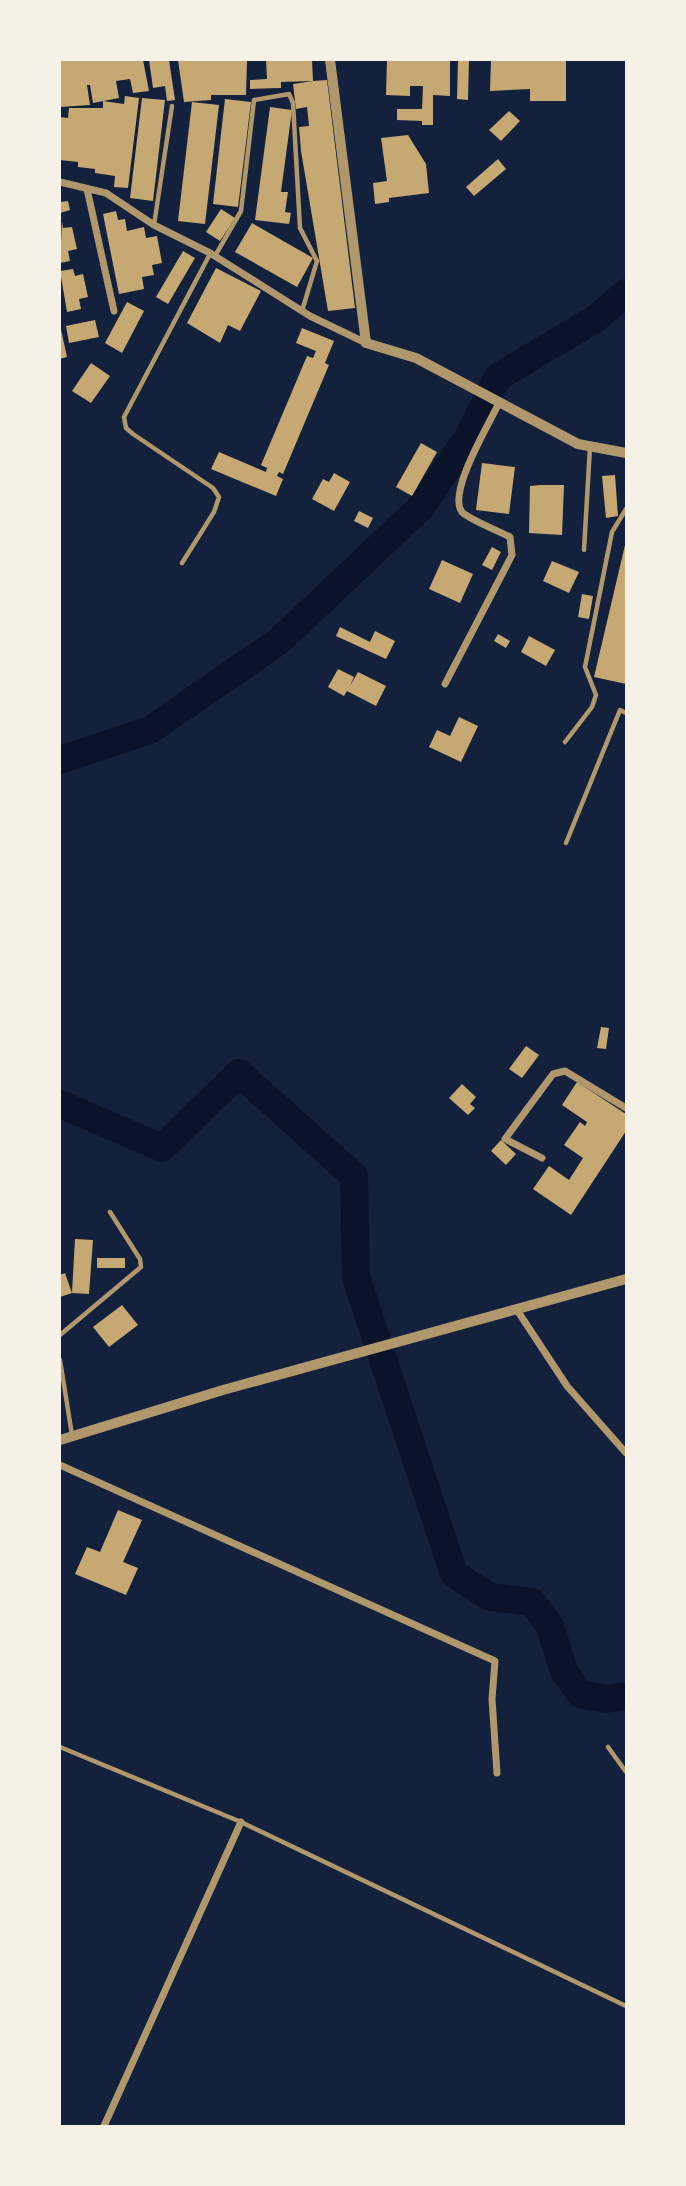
<svg xmlns="http://www.w3.org/2000/svg" width="686" height="2186" font-family="'Nunito Sans',sans-serif">
	<rect width="100%" height="100%" fill="#14213d"/>
	<g fill="none" stroke-linecap="round" stroke-linejoin="round">
		<g stroke="#0b132b" stroke-width="28">
			<path d="M60,760L150,730L279,641L420,508L469,436L498,377L595,319L626,293"/>
			<path d="M60,1104L162,1148L239,1073L354,1176L356,1277L454,1574L490,1597L532,1602L550,1626L564,1671L580,1694L606,1699L626,1696"/>
		</g>
	</g>
	<g fill="#c6a872">
		<path d="M60,60H143L149,91L133,93L130,79L116,81L119,98L93,103L90,85H87L90,105L60,107Z"/>
		<path d="M149,60H169L175,100L167,101L165,86L153,88Z"/>
		<path d="M178,60H247L246,95H211V100L184,102Z"/>
		<path d="M266,60H312L313,81L327,80L355,308L328,311L301,151L299,127L309,126L307,107L296,109L293,84L313,81L281,82V88L250,89V80L267,79Z"/>
		<path d="M387,60H450V96L433,95V125H422V121L397,120V109H422L423,86H410V96L386,95Z"/>
		<path d="M458,60H469L468,100L457,99Z"/>
		<path d="M491,60H566V101H530V89L490,91Z"/>
		<path d="M125,96L139,98L128,188L114,187L115,176L95,173V169L78,167V162L60,160V117L68,118L69,108H103V101L124,104Z"/>
		<path d="M142,98L165,100L153,201L130,198Z"/>
		<path d="M225,99L251,102L238,207L213,204Z"/>
		<path d="M192,102L219,105L205,224L178,221Z"/>
		<path d="M270,107L292,110L281,192H288L285,212L291,213L289,224L255,220Z"/>
		<path d="M509,111L520,121L501,141L489,130Z"/>
		<path d="M408,135L426,164L429,193L389,198V202L375,204L373,183L387,181L381,138Z"/>
		<path d="M498,159L506,169L474,196L466,187Z"/>
		<path d="M68,201L70,210L60,213V202Z"/>
		<path d="M221,209L235,218L220,241L206,232Z"/>
		<path d="M116,211L118,220L125,219L127,231L144,227L146,238L157,236L162,263L152,265L154,275L142,277L144,289L119,294L103,214Z"/>
		<path d="M62,221L63,228L72,227L77,249L68,251L70,261L60,263Z"/>
		<path d="M252,223L313,258L297,287L235,252Z"/>
		<path d="M183,251L195,258L168,304L156,297Z"/>
		<path d="M216,268L261,291L240,331L228,325L220,343L187,323Z"/>
		<path d="M73,269L75,276L83,274L88,297L79,299L81,309L67,312L60,271Z"/>
		<path d="M127,302L144,311L122,353L105,343Z"/>
		<path d="M95,320L99,337L69,343L66,326Z"/>
		<path d="M60,325L67,357L60,359Z"/>
		<path d="M302,328L334,341L325,363L329,365L283,474L279,472L277,476L283,479L276,496L211,469L219,452L266,472L267,468L261,465L307,356L313,358L316,351L296,343Z"/>
		<path d="M91,363L110,376L91,403L72,391Z"/>
		<path d="M421,443L437,452L412,496L396,487Z"/>
		<path d="M482,463L515,467L509,514L476,510Z"/>
		<path d="M334,473L350,482L334,511L312,499L323,479L329,482Z"/>
		<path d="M615,475L618,516L606,518L602,476Z"/>
		<path d="M541,485H564L562,535L529,533L530,486Z"/>
		<path d="M359,511L373,518L368,528L354,521Z"/>
		<path d="M625,545H626V684L594,677Z"/>
		<path d="M492,547L501,552L492,570L482,565Z"/>
		<path d="M442,560L473,574L460,603L429,589Z"/>
		<path d="M552,561L579,572L569,593L543,581Z"/>
		<path d="M582,594L593,596L589,619L578,617Z"/>
		<path d="M340,627L370,642L375,631L395,641L386,659L336,636Z"/>
		<path d="M498,634L510,641L506,648L494,641Z"/>
		<path d="M529,636L555,650L546,666L521,652Z"/>
		<path d="M338,669L354,677L350,686L358,672L386,686L376,706L347,691L344,696L328,687Z"/>
		<path d="M459,717L478,726L461,762L429,747L437,730L450,736Z"/>
		<path d="M601,1027L609,1028L606,1049L597,1048Z"/>
		<path d="M526,1046L539,1055L522,1078L509,1069Z"/>
		<path d="M577,1082L626,1114V1131L571,1215L533,1189L549,1166L569,1180L583,1158L564,1145L580,1122L585,1126L587,1122L562,1105Z"/>
		<path d="M462,1084L476,1097L470,1104L475,1108L468,1115L449,1098Z"/>
		<path d="M501,1140L516,1154L506,1165L491,1151Z"/>
		<path d="M75,1239L93,1240L89,1294L72,1293Z"/>
		<rect x="97" y="1258" width="28" height="10"/>
		<path d="M65,1273L72,1293L60,1297V1275Z"/>
		<path d="M122,1305L138,1325L109,1347L93,1327Z"/>
		<path d="M118,1510L142,1520L123,1562L138,1568L126,1595L75,1574L87,1547L100,1552Z"/>
	</g>
	<g fill="none" stroke-linecap="round" stroke-linejoin="round">
		<g stroke="#b1986c" stroke-width="4.5">
			<path d="M154,225L172,106"/>
			<path d="M215,256L241,211L254,100L289,94L293,103L300,228L317,261L302,311"/>
			<path d="M584,550L590,447"/>
			<path d="M182,563L214,512L219,497L213,488L133,434L126,428L124,417L210,254"/>
			<path d="M565,742L592,707L596,695L585,667L612,532L626,509"/>
			<path d="M566,843L620,710L626,713"/>
			<path d="M60,1335L141,1267L140,1259L110,1212"/>
			<path d="M60,1360L72,1435"/>
			<path d="M60,1747L241,1822L626,2006"/>
			<path d="M608,1747L626,1772"/>
		</g>
		<g stroke="#b1986c" stroke-width="7">
			<path d="M60,182L106,193L154,225L210,253L310,316L366,343"/>
			<path d="M87,189L114,311"/>
			<path d="M445,684L512,555L510,537C499,531 468,519 462,512C447,493 489,424 499,403"/>
			<path d="M542,1158L505,1139L553,1074L565,1071L626,1108"/>
			<path d="M517,1310L567,1386L626,1453"/>
			<path d="M60,1465L495,1661L492,1699L497,1773"/>
			<path d="M104,2126L241,1822"/>
		</g>
		<g stroke="#b1986c" stroke-width="10">
			<path d="M330,60L366,343L416,358L578,444L626,453"/>
			<path d="M60,1440L223,1390L626,1279"/>
		</g>
	</g>
	<rect width="686" height="2186" fill="none" stroke="#f6f1e7" stroke-width="122"/>
</svg>
